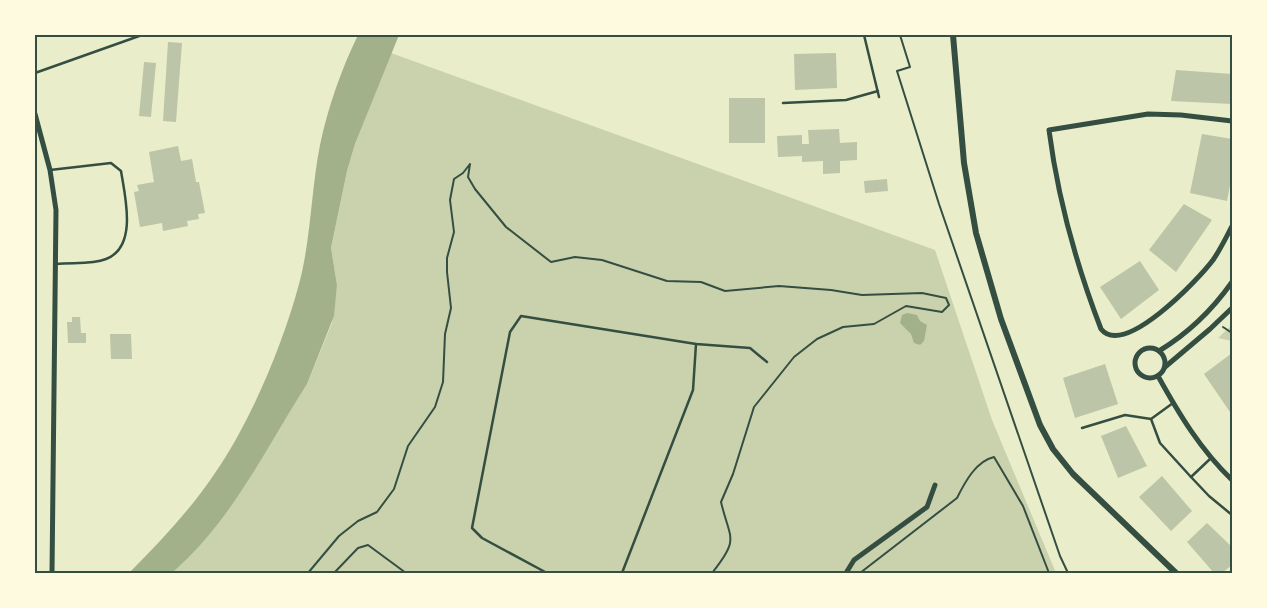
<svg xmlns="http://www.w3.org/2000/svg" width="1267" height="608" font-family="Montserrat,sans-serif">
	<rect width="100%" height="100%" fill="#e9edc9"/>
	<g fill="#cad2ad">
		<path d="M391,53L935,250L992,420L1056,573H172C232,521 265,450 307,384L332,323L337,285L331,248L347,171L355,144Z"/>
		<path d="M1232,324V341L1218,338L1232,325Z"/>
	</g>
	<g fill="#a3b18a">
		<path d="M358,35H399L355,144L347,171L331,248L337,285L334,316L307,384C265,450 232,521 172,573H129C160,542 191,509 215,473C251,421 283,344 299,284C311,240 311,190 320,145C328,107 341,70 358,35Z"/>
		<path d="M907,313L917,315L920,321L927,325L924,341L920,345L914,343L911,334L900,323L902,315Z"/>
	</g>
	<g fill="#bcc5a7">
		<path d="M168,42L182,43L176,122L163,121Z"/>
		<path d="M836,53L837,88L795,90L794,54Z"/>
		<path d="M144,62L156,63L151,117L139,116Z"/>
		<path d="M1176,70L1232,74V104L1171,101Z"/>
		<rect x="729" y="98" width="36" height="45"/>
		<path d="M839,129L840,143L857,142V160L840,161V173L823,174V161L802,162V156L778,157L777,136L802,135V144H809L808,130Z"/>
		<path d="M1202,134L1232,139V175L1227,201L1190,193Z"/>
		<path d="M178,146L181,161L192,159L196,182H199L205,213L198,214L199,219L187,221L188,226L163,231L162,223L140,227L134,192L139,191L137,185L154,182L149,152Z"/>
		<path d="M887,179L888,191L865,193L864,181Z"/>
		<path d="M1184,204L1212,220L1176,272L1149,250Z"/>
		<path d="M1140,261L1159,290L1121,319L1100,287Z"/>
		<path d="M72,317H80L81,333H86V343H68L67,322H72Z"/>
		<path d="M110,334H131L132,359H111Z"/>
		<path d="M1232,353V415L1204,374Z"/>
		<path d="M1105,364L1118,404L1075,418L1063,378Z"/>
		<path d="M1126,426L1147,466L1118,478L1101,436Z"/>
		<path d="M1162,476L1192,511L1171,531L1139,497Z"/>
		<path d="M1207,523L1232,547V565L1222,573H1214L1187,542Z"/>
	</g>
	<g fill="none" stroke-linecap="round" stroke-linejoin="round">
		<g stroke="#344e41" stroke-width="2">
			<path d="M900,35L910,67L897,71L939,204L1060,556L1068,573"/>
			<path d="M1223,327L1232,333"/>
			<path d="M308,573L339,536L358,521L377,512L394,489L408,446L435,407L443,382L445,334L451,308L447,272V258L454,232L450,200L454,179L463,173L470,164L468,177L475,189L506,227L551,262L575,257L602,260L667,281L701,282L725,291L779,286L831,290L862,295L922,293L946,298L949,305L942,312L906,306L874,324L843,327L817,339L794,357L754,407L733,474L721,502C730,540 740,538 712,573"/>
			<path d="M334,573L358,548L368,545L406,573"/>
			<path d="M860,573L957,498C965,482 976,461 994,457L1023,506L1049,573"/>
		</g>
		<g stroke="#344e41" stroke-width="2.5">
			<path d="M864,35L879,97"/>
			<path d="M35,73L142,35"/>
			<path d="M783,103L846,100L878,91"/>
			<path d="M50,170L111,163L121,171C125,196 138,247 106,259C91,265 72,262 56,264"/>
			<path d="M1173,403L1151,419L1160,443L1191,477"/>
			<path d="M1082,428L1125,415L1151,419"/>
			<path d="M1210,459L1191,477L1209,496L1232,515"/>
			<path d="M547,573L482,538L472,528L510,332L521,316L696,344L750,348L767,362"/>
			<path d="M622,573L693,390L696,344"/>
		</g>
		<g stroke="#344e41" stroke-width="5">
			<path d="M35,114L50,170L56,210L52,573"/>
			<path d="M1232,121L1181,115L1148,114L1049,130C1058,200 1076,264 1101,329C1124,358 1198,280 1213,260C1220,250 1226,238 1232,226"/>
			<circle cx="1150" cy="363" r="15"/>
			<path d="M1159,351C1187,334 1213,309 1232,282"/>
			<path d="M1165,367L1210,329L1232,308"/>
			<path d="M1158,376C1179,414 1200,449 1232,480"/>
			<path d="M846,573L854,560L927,507L935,485"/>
		</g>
		<path stroke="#344e41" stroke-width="6" d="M953,35L964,163L976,233L1001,319L1040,425L1053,449L1073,474L1176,573"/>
	</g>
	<rect width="1267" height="608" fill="none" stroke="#fefae0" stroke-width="72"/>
	<rect x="36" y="36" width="1195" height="536" fill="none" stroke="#344e41" stroke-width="2"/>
</svg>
